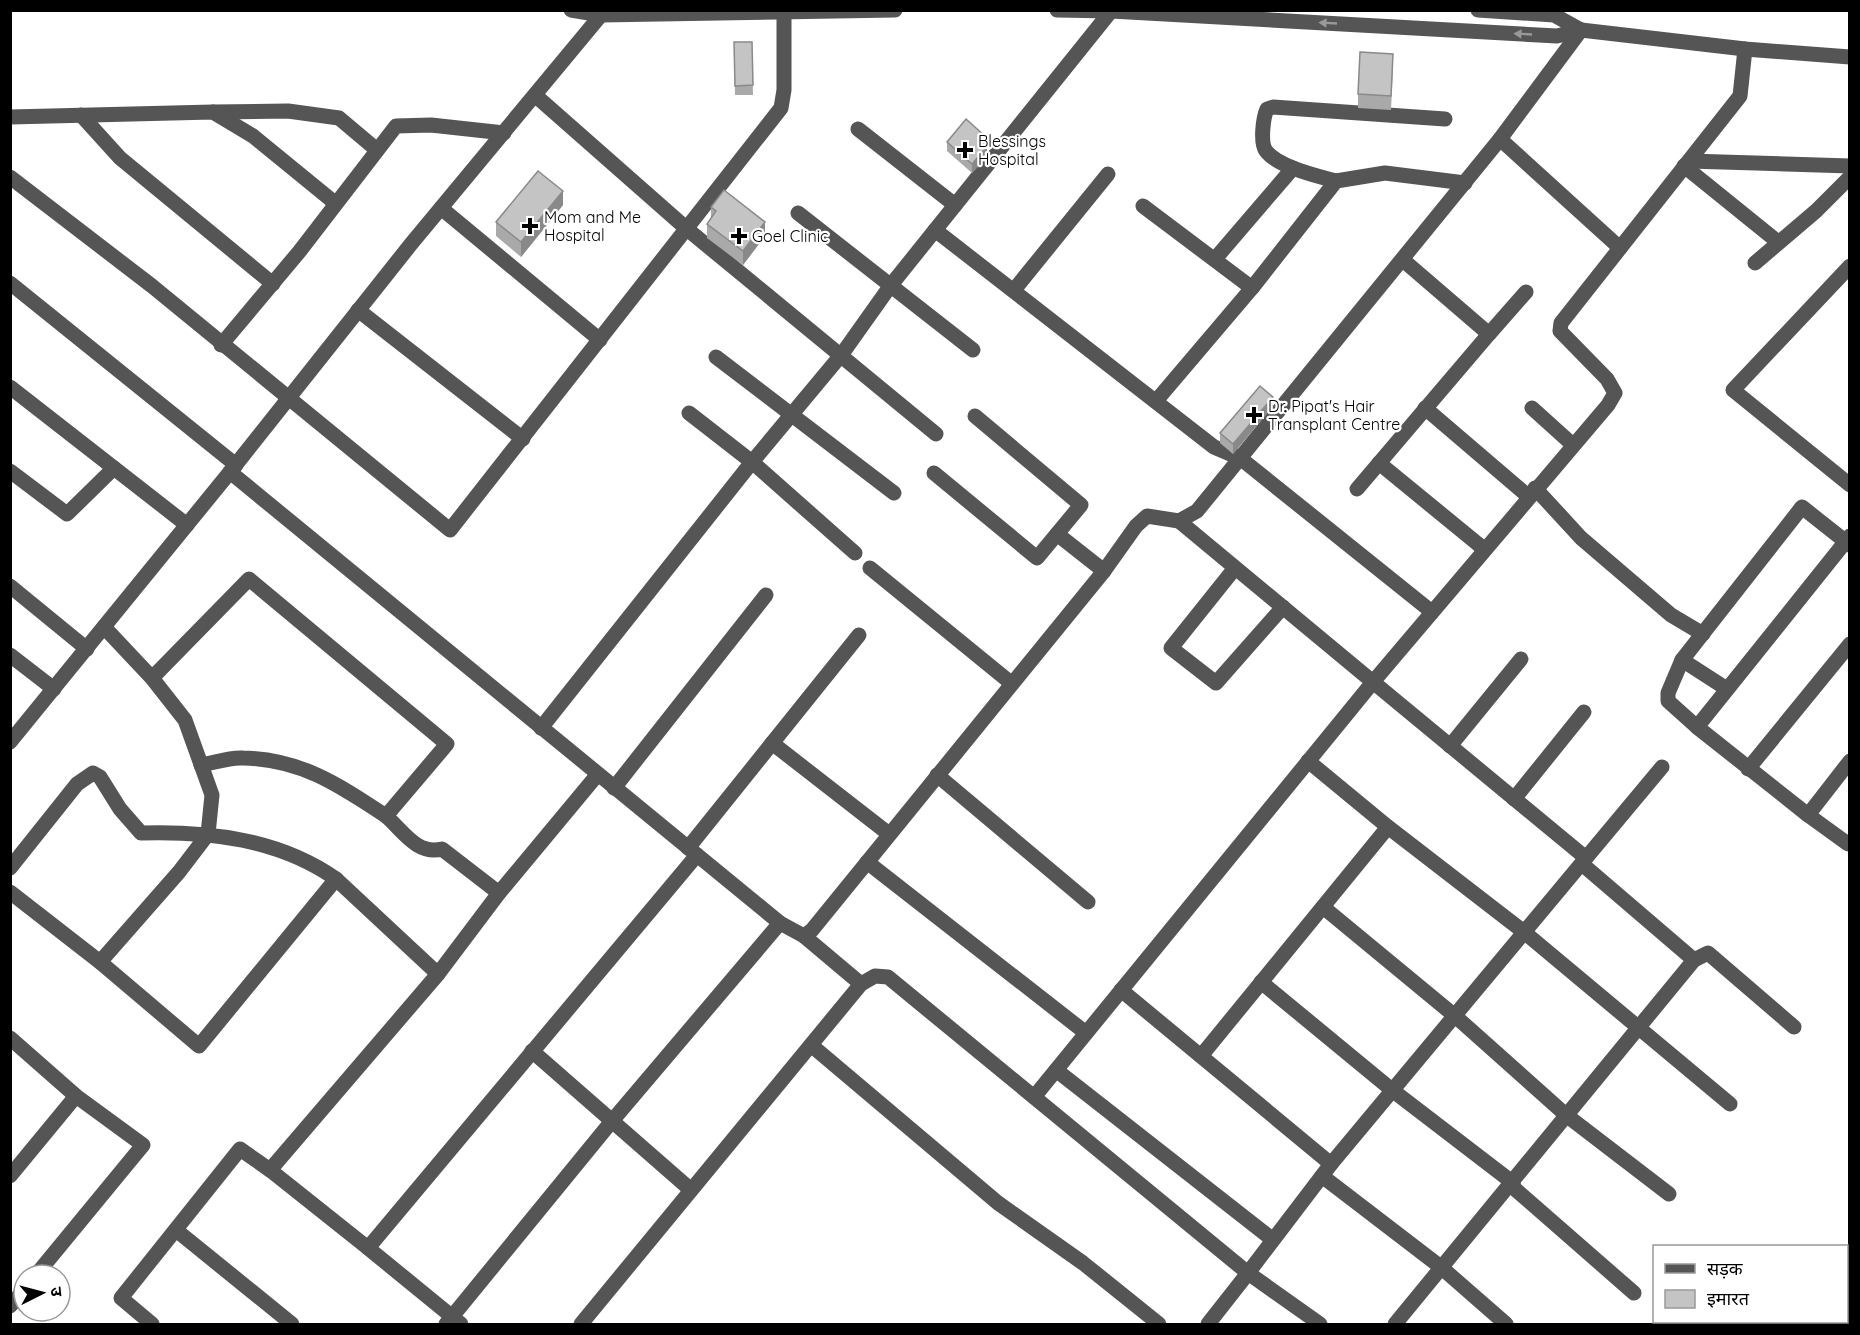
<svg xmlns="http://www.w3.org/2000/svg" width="1860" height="1335" font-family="Quicksand,'Noto Sans Devanagari',sans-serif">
	<rect width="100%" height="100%" fill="#fff"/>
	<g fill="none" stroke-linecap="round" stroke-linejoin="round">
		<g stroke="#555" stroke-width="15">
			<path d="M571,10L601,15L895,10"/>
			<path d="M1057,10L1111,11L1557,36L1581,30L1745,49L1850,57"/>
			<path d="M1478,10L1554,15L1581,30"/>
			<path d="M601,15L411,244L230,472L780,923L804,936L812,930L1104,571L1136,526L1147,516L1179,521L1197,511L1500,139L1581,30"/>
			<path d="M536,96L687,229L936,434"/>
			<path d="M213,112L288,111L339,118L377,150"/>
			<path d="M81,115L120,158L273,284"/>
			<path d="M10,117L213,112L253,136L335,203"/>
			<path d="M858,129L955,205"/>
			<path d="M1500,139L1620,248"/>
			<path d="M1689,161L1850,166"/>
			<path d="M1684,166L1778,242"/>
			<path d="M10,177L152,286L450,530L781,108L784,90V13"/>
			<path d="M1336,181C1318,176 1278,167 1266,151C1260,143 1263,118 1267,109L1273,107L1445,119"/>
			<path d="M1143,206L1252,288"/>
			<path d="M441,208L600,340"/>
			<path d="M798,213L973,350"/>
			<path d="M935,230L1214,447L1240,458L1432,612"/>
			<path d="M1215,259L1293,168"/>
			<path d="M1755,263L1816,211L1850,177"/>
			<path d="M1850,266L1733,390L1850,485"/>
			<path d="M10,283L236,465"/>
			<path d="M1014,290L1108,174"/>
			<path d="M358,310L523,439"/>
			<path d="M1489,334L1526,292"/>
			<path d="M221,345L299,252L396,126L431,125L504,133"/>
			<path d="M716,357L894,493"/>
			<path d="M10,387L187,525"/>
			<path d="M1156,401L1252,288L1336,181L1385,173L1465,183"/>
			<path d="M1425,408L1528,496"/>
			<path d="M1532,408L1573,445"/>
			<path d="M689,413L752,462L855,553"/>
			<path d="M1379,463L1484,549"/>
			<path d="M10,471L67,514L114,468"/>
			<path d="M934,473L1037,558L1081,505L975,416"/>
			<path d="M1535,488L1581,538L1671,615L1703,634"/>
			<path d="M1357,489L1489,334L1403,260"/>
			<path d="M1057,534L1104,571"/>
			<path d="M1850,536L1697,727L1808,815L1850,761"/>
			<path d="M870,568L1011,683"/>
			<path d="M1235,568L1171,648L1216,683L1283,607"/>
			<path d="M10,586L87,649"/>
			<path d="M10,655L54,689"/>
			<path d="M1682,660L1668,693V701L1697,727"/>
			<path d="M152,678L249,579L447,744L386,816C339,785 301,759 243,758C229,757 214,763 201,765"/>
			<path d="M1727,689L1682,660L1802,507L1850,545"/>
			<path d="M541,728L752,462L842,354L891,285L1111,11"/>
			<path d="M10,742L230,472"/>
			<path d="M772,743L889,834"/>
			<path d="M1450,746L1521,659"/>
			<path d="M1308,761L1388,827L1524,932L1730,1104"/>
			<path d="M1748,769L1850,644"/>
			<path d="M937,775L1088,902"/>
			<path d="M614,788L766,595"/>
			<path d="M1514,799L1584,712"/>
			<path d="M1808,815L1848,844L1850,842"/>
			<path d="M386,816C404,832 417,855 442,849L499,893"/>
			<path d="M688,848L859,635"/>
			<path d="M1586,858L1662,767"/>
			<path d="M867,862L1086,1033"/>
			<path d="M10,868L77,784L93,773L100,777L120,809L141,833C209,831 279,839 336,879L199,1046L100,962L179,872L208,834L212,795L185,720L152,678L104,627"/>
			<path d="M336,879L438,974"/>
			<path d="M10,892L100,962"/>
			<path d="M1323,907L1455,1016L1566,1115L1669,1194"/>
			<path d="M1694,960L1708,953L1794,1027"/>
			<path d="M1261,982L1392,1090L1512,1182L1515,1189L1634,1293"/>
			<path d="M861,984L875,976L888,977L1248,1273L1331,1164L1586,858L1373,682L1608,405L1615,393L1607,379L1560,331L1561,323L1740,96L1745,49"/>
			<path d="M1121,990L1331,1164"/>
			<path d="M10,1038L76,1096L143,1145L36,1275"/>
			<path d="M811,1045L998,1203L1083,1263L1159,1324"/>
			<path d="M532,1051L691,1190"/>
			<path d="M1201,1056L1388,827"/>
			<path d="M1056,1070L1272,1239"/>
			<path d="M1034,1097L1373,682L1179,521"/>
			<path d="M10,1176L76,1096"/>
			<path d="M1322,1176L1442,1268L1506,1324"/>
			<path d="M176,1230L292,1324"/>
			<path d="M368,1248L270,1170L438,974L499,893L598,774"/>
			<path d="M10,1306L24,1290"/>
			<path d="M152,1324L121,1298L240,1149L270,1170"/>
			<path d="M446,1324L612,1121L780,923"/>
			<path d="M461,1324L368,1248L697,855"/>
			<path d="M581,1324L861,984L804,936"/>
			<path d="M1208,1324L1248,1273L1320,1324"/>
			<path d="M1395,1324L1694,960L1582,864"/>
			<path d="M1675,1324L1678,1322"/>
		</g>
	</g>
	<g fill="#a9a9a9">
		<path d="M734,42H752L753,95H735Z"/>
		<path d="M1393,68L1391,110L1358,108V94Z"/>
		<path d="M947,142L986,146L987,157L972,173L947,151Z"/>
		<path d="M563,205L521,257L496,236V222Z"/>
		<path d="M711,207L765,236L743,265L707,238V224L711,218Z"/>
		<path d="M1273,406L1233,454L1220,443V433Z"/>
	</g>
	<g fill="#898989">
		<path d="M986,137V146L981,152V142Z"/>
		<path d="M987,147V157L972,173V164Z"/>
		<path d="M563,191V205L521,257V242Z"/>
		<path d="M765,222V236L743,265V251Z"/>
		<path d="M1273,397V406L1233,454V444Z"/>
	</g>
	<g fill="#c4c4c4" stroke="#898989" stroke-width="1.5">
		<path d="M734,42H752L753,85L735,86Z"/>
		<path d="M1360,52L1393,54L1391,96L1358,94Z"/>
		<path d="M966,119L986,137L981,142L987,147L972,164L947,142Z"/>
		<path d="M538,171L563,191L521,242L496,222Z"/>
		<path d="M724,190L765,222L743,251L707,224L716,211L711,207Z"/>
		<path d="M1260,386L1273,397L1233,444L1220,433Z"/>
	</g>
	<defs><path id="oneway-solid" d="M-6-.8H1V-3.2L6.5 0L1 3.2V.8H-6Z" transform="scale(1.5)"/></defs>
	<g fill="#999">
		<use href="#oneway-solid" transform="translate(1328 23) rotate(-177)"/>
		<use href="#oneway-solid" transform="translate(1523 34) rotate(-177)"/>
	</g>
	<g fill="#000" stroke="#fff" stroke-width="2">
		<path d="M962 141h6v6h6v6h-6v6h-6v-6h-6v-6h6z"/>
		<path d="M527 217h6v6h6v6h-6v6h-6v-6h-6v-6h6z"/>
		<path d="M736 227h6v6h6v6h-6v6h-6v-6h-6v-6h6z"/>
		<path d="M1251 406h6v6h6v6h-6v6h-6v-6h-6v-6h6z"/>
	</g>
	<g text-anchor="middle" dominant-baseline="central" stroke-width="4.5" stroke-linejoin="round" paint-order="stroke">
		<g font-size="16" fill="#000" stroke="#fff" text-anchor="start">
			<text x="978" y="141">Blessings<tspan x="978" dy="18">Hospital</tspan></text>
			<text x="544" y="217">Mom and Me<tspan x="544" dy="18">Hospital</tspan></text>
			<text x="752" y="236">Goel Clinic</text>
			<text x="1268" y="406">Dr. Pipat's Hair<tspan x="1268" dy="18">Transplant Centre</tspan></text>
		</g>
	</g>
	<rect width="1860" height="1335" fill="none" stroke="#000000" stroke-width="24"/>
	<rect x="1653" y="1245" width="195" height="78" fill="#ffffff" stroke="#999999" stroke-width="1.5"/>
	<rect x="1665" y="1264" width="30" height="9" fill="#555555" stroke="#999999" stroke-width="1.5"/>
	<text x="1707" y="1275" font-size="18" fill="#000000">सड़क</text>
	<rect x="1665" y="1290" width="30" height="18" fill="#c4c4c4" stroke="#999999" stroke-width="1.5"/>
	<text x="1707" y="1305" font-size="18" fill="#000000">इमारत</text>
	<g transform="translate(42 1293) rotate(84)"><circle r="28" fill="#ffffff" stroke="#999999" stroke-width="1.5"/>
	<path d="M0-4.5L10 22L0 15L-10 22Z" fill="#000000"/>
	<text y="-9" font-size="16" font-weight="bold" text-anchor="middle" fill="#000000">उ</text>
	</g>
</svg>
